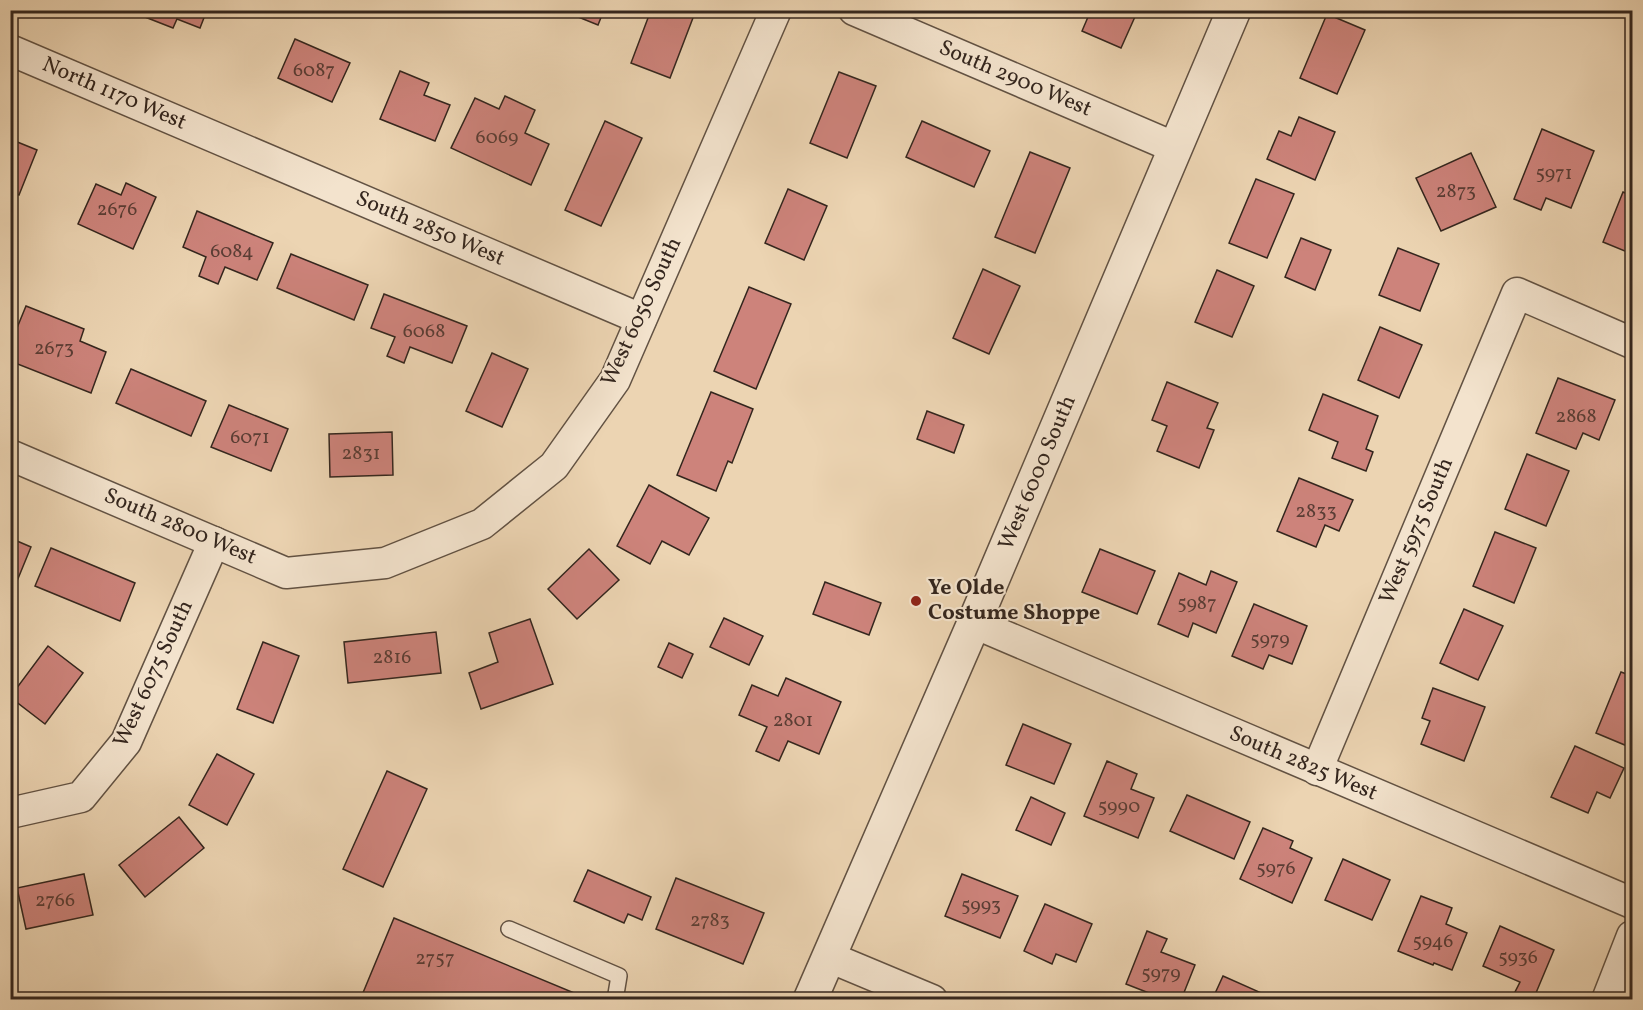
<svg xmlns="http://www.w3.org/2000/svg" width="1643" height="1010" font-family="Vollkorn,serif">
	<rect width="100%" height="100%" fill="#ecd4b2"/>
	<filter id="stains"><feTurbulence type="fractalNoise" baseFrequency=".00333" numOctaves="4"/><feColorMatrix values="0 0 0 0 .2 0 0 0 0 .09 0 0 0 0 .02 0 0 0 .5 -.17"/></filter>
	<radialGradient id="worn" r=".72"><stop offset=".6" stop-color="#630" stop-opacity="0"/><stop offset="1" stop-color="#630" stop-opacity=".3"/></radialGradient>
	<g fill="#cd837b" stroke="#34261e" stroke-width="1.5">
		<path d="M148,10H207L200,28L177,19L173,28L145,17Z"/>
		<path d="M561,10H604L598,25Z"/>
		<path d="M651,10H696L670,78L631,63Z"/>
		<path d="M1091,10H1138L1121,48L1082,31Z"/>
		<path d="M1327,14L1365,30L1337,94L1300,78Z"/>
		<path d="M295,39L350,63L332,102L278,78Z"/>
		<path d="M400,71L429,83L424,95L450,105L435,141L380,119Z"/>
		<path d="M839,72L876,86L847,158L810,143Z"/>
		<path d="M505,96L535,110L525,133L549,144L531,185L451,148L475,98L499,109Z"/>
		<path d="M1299,117L1335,132L1315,180L1267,159L1279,131L1291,136Z"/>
		<path d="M605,121L642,138L601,226L565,210Z"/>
		<path d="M922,121L990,151L974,187L906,157Z"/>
		<path d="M1542,129L1594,151L1571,208L1546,198L1541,210L1514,199Z"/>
		<path d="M10,139L37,150L19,195L10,191Z"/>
		<path d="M1030,152L1070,168L1035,253L995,237Z"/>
		<path d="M1471,153L1496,207L1441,231L1416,178Z"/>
		<path d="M1256,179L1294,194L1267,258L1229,243Z"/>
		<path d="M126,183L156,197L133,249L78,224L96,184L121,195Z"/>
		<path d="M788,189L827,206L804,260L765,243Z"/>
		<path d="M1623,192L1632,196V254L1603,242Z"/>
		<path d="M197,211L273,243L257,280L225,267L218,284L199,276L206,257L183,247Z"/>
		<path d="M1301,238L1331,250L1315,290L1285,277Z"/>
		<path d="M1398,248L1439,264L1420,311L1379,295Z"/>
		<path d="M291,254L368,285L354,320L277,288Z"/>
		<path d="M983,269L1020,286L989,354L953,338Z"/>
		<path d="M1217,270L1254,286L1232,337L1195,322Z"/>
		<path d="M749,287L791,304L756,389L714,371Z"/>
		<path d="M384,294L467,326L452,363L410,347L404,363L387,356L395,337L371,328Z"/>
		<path d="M26,306L84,329L80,341L106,352L91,393L10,361V345Z"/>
		<path d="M1380,327L1422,345L1399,398L1358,380Z"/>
		<path d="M492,353L528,369L502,427L466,411Z"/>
		<path d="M131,369L206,401L191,436L116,403Z"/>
		<path d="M1558,378L1615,400L1599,440L1583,433L1576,449L1536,433Z"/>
		<path d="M1167,382L1218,403L1207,428L1214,430L1199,468L1157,451L1167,426L1152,420Z"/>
		<path d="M711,392L753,409L732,463L728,461L716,491L677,475Z"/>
		<path d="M1323,394L1378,416L1366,449L1373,452L1366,471L1332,458L1338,442L1309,430Z"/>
		<path d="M229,405L288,429L271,471L211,447Z"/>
		<path d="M927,411L964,425L954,453L917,439Z"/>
		<path d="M392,432L393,475L330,477L329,434Z"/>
		<path d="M1527,454L1569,471L1546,526L1505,509Z"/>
		<path d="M1299,478L1353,500L1339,531L1325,525L1316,547L1277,531Z"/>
		<path d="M649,485L709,518L689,555L662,541L650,564L617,546Z"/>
		<path d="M1495,532L1536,548L1514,603L1473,586Z"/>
		<path d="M10,538L31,547L17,581L10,579Z"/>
		<path d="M51,548L135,583L120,621L35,586Z"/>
		<path d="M589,549L619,580L577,619L548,589Z"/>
		<path d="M1100,549L1155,571L1137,614L1082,592Z"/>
		<path d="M1211,571L1237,582L1216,633L1193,623L1188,637L1158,624L1179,573L1206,585Z"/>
		<path d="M825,582L881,603L869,635L813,614Z"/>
		<path d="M1254,604L1307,626L1292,664L1269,655L1263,669L1232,656Z"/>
		<path d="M1464,609L1503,626L1478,680L1440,663Z"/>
		<path d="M724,618L763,636L749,665L710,647Z"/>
		<path d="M530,619L553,684L481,709L469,673L498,662L489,633Z"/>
		<path d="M436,632L441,673L348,683L344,642Z"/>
		<path d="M263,642L299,656L273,723L237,709Z"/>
		<path d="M669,643L693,654L682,678L658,667Z"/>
		<path d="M48,646L83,673L45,724L10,697Z"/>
		<path d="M1621,672L1632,676V748L1596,733Z"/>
		<path d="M786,678L841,702L819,754L788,741L779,761L756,751L767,727L739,715L752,685L778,696Z"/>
		<path d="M1433,688L1485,707L1464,761L1421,744L1430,721L1422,718Z"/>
		<path d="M1023,724L1071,744L1054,784L1006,765Z"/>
		<path d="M1575,746L1624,768L1610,798L1597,792L1588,813L1551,797Z"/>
		<path d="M217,754L254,774L227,825L189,805Z"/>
		<path d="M1107,761L1137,774L1131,789L1154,798L1138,838L1084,816Z"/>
		<path d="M387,771L427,789L383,887L343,869Z"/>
		<path d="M1187,795L1250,822L1234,859L1170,831Z"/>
		<path d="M1031,797L1065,813L1051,845L1016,830Z"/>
		<path d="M179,817L204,848L145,897L119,865Z"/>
		<path d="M1263,828L1293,841L1290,848L1312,858L1292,903L1240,879Z"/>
		<path d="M1343,859L1390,880L1372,920L1325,900Z"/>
		<path d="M588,870L651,897L642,920L628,914L624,923L574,901Z"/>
		<path d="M84,874L93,915L26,929L17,888Z"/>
		<path d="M962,874L1018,896L1000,938L945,916Z"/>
		<path d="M676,878L764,913L743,964L656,929Z"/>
		<path d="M1421,896L1452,908L1446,924L1467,933L1452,970L1434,963L1433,965L1398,951Z"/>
		<path d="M1045,904L1092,924L1076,962L1056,954L1052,964L1024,951Z"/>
		<path d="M394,918L591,1000H360Z"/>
		<path d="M1500,926L1554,950L1533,1000H1527L1514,994L1520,982L1483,966Z"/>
		<path d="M1147,931L1167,939L1161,952L1195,965L1181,1000H1147L1149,993L1126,984Z"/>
		<path d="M1223,976L1277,1000H1212Z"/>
	</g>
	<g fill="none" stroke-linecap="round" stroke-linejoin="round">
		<defs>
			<path id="service" d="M509,929L619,976L615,1000"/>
			<g id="minor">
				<path d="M854,10L1176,148"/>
				<path d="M10,50L641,319"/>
				<path d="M10,455L286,573L385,563L482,524L554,466L615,380L776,10"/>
				<path d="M974,623L1632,903"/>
				<path d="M1317,770L1517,293L1632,343"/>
				<path d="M10,813L81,797L126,742L214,542"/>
				<path d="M829,957L932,1000"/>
				<path d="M1607,1000L1632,936"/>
			</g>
			<path id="tertiary" d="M810,1000L974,623L1234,10"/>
		</defs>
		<use href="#service" stroke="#625243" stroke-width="18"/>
		<use href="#minor" stroke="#625243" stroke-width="33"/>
		<use href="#tertiary" stroke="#625243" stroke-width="36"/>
		<use href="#service" stroke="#f3e3cd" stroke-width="15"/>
		<use href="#minor" stroke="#f3e3cd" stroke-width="30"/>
		<use href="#tertiary" stroke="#f3e3cd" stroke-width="33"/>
	</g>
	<circle fill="#8f2418" stroke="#f3e3cd" stroke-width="2" cx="916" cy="601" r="6"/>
	<g text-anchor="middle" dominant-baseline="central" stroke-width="4.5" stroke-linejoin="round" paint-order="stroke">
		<g font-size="20" fill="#5a3d35">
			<text x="314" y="71">6087</text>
			<text x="497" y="138">6069</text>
			<text x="1554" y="174">5971</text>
			<text x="1456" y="192">2873</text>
			<text x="117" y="210">2676</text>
			<text x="232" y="252">6084</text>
			<text x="424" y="332">6068</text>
			<text x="54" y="349">2673</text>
			<text x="1576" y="417">2868</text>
			<text x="250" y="438">6071</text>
			<text x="361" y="454">2831</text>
			<text x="1316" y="512">2833</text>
			<text x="1197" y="604">5987</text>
			<text x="1270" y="640">5979</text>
			<text x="392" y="658">2816</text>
			<text x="793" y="721">2801</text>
			<text x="1119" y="807">5990</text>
			<text x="1276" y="869">5976</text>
			<text x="55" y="901">2766</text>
			<text x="981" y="906">5993</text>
			<text x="710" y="921">2783</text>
			<text x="1433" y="942">5946</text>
			<text x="1518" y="958">5936</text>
			<text x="435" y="959">2757</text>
			<text x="1161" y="974">5979</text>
		</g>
		<g font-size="22" fill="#34261e" stroke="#f3e3cd">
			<text transform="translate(1015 79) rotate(23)">South 2900 West</text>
			<text transform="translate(114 94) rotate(23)">North 1170 West</text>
			<text transform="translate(430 229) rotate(23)">South 2850 West</text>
			<text transform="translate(642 312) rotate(-65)">West 6050 South</text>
			<text transform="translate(1038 473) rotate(-67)">West 6000 South</text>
			<text transform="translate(180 527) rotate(23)">South 2800 West</text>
			<text transform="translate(1417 531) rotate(-67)">West 5975 South</text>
			<text transform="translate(154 674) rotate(-65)">West 6075 South</text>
			<text transform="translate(1303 764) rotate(23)">South 2825 West</text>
		</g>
		<g font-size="22" font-weight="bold" fill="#34261e" stroke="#f3e3cd" text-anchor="start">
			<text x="928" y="588">Ye Olde<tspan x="928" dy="25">Costume Shoppe</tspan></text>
		</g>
	</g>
	<rect width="1643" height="1010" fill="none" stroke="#ecd4b2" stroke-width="36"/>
	<rect x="12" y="12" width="1619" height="986" fill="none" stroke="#34261e" stroke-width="3"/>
	<rect x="18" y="18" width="1607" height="974" fill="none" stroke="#34261e" stroke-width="1.5"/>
	<rect width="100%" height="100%" filter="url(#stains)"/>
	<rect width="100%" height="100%" fill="url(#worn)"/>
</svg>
